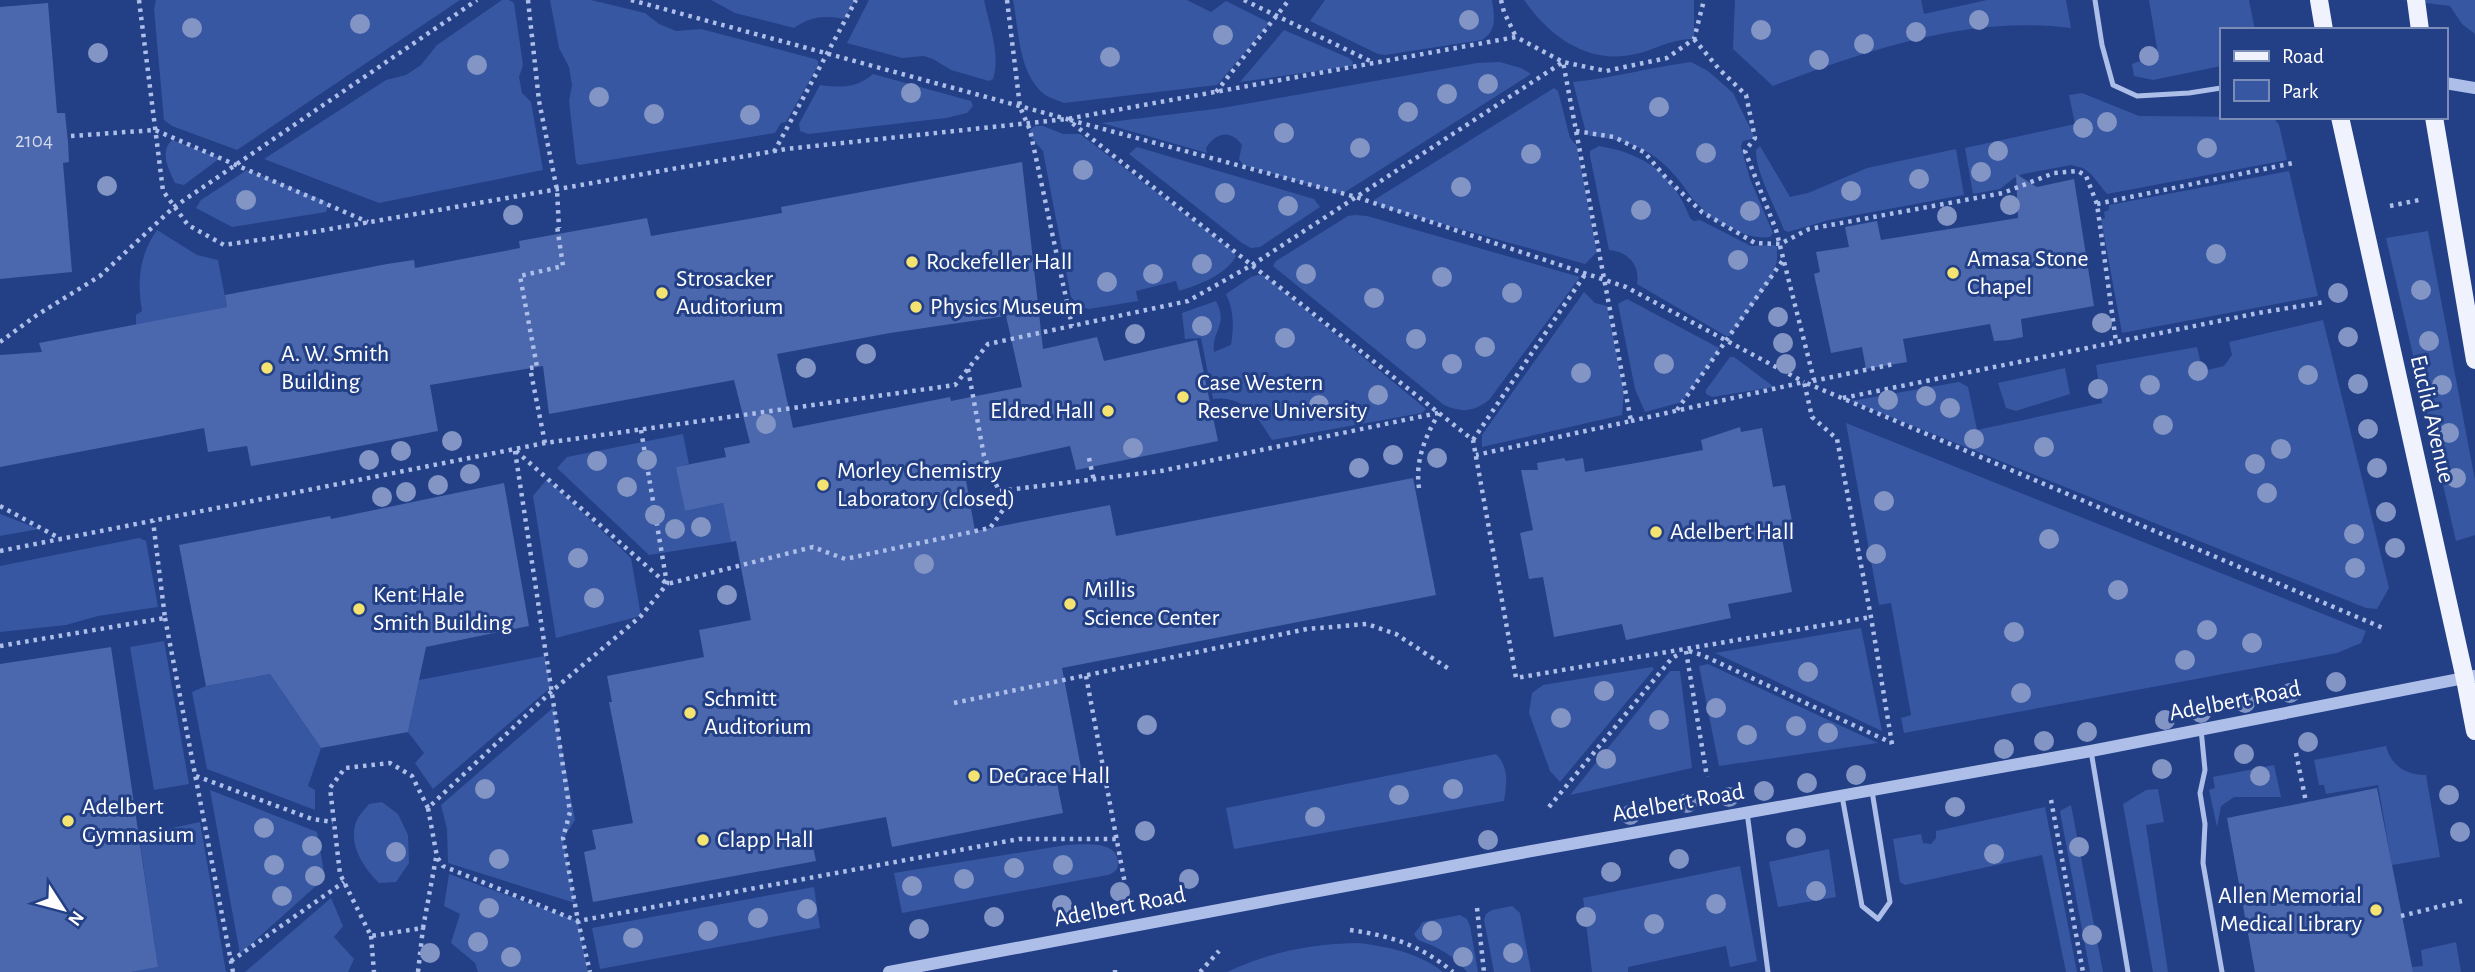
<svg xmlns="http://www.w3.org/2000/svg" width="2475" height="972" font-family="'Alegreya Sans',sans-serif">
	<rect width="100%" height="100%" fill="#233f86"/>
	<g fill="#3757a3">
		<path d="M156,0H460L237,150L172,126L164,120L154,9Z"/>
		<path d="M502,0H509L514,3L523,65L519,77L522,93L531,102L543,170L379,203L264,159L386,80L406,75L421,65L437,45Z"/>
		<path d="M550,0H591L645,13L659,24L676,31L701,29L815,59L818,61V66L786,122L781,123L775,133L579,165L576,163L569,101L572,85L569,67L559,48Z"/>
		<path d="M711,0H855L845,19C824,15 811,16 794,28L735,13Z"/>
		<path d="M869,0H984C989,24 1001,56 993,79L989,81L951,70L933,59L924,56L902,58L847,43Z"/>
		<path d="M1013,0H1187L1211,12L1226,1L1270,23L1217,85L1064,103C1058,100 1049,98 1044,94C1018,73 1019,30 1013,0Z"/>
		<path d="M1325,0H1492C1494,16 1498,30 1482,40L1385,55L1378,54L1310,21Z"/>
		<path d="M1524,0H1694V39C1669,39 1658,49 1636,54C1588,65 1550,37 1524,0Z"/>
		<path d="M1735,0H1921L1924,14L1987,0H2066L2071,28C1969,15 1867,50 1773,86L1733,49Z"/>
		<path d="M2149,0H2249L2255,30H2221V66L2153,80L2134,76L2132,64L2158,54Z"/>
		<path d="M2402,0H2475V34L2462,24L2450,6Z"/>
		<path d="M1284,30L1349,58L1353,62L1352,66L1240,82Z"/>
		<path d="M1500,62L1521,68L1531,74L1345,192L1337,193L1243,165L1239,159L1242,145C1231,129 1216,132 1206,148L1207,153L1102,123L1222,108L1477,63Z"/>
		<path d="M1691,62L1708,71L1733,93L1755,138L1743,141L1741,146L1750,179L1773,233L1770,237C1746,240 1726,225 1705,214C1702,205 1696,204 1691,197C1664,156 1640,141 1590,136L1586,133L1573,82C1613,78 1651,67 1691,62Z"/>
		<path d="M873,74L971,101L973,106L967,113L946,118L808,134L800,131L799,124L820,85C840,88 857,88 873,74Z"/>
		<path d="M1554,88L1558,91L1570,138L1577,146L1597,252L1585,264L1382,207L1374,200Z"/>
		<path d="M2082,93L2139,116L2273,117L2279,125L2287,160L2107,194L2091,174L2083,168L2071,165L2023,174L2014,178L2000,189L1973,194L1965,148L2075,124L2069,95Z"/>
		<path d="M1035,126H1043L1063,134H1080L1232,250L1236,256C1226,275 1198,285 1179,291L1176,281L1136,291L1138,301L1089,309L1081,307L1071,297L1043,151L1030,136V130Z"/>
		<path d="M172,140L220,158L184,185L175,183C169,169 159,153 172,140Z"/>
		<path d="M1599,146C1646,154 1673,174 1690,218L1694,221L1700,220L1751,246L1774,245L1777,247V261L1772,279L1730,336H1726L1637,284C1640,265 1629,252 1609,250L1590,156V151Z"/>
		<path d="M1760,146L1790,197L1808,193L1867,168L1956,149L1964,195L1829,220L1788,232L1784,230C1776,208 1755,171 1756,150Z"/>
		<path d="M1137,147L1314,199L1320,207L1260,247L1251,248L1242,243L1129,154Z"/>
		<path d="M247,170L325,201L328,205L326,212L232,227L196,208L201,200Z"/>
		<path d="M2289,171L2318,296L2122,333L2101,219L2105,218L2104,212L2109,210V205Z"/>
		<path d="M1355,215L1367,216L1580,277L1489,400C1473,412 1462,413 1444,405L1273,266L1276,261L1348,216Z"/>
		<path d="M157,230L197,255L218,260L227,307L136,325V315L142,311C137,281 139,256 157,230Z"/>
		<path d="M2428,231L2475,480V535L2456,541L2386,238Z"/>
		<path d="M1258,275L1265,276L1426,409L1422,413L1272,440C1258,417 1243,395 1213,399L1201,338L1185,339L1182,313L1216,301C1229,325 1211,331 1214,352L1231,345C1234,326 1234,311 1226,294L1251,277Z"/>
		<path d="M1584,292L1595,303L1607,306L1624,392L1622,415L1482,447V435Z"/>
		<path d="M1627,299L1719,348V351L1682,402L1645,412L1635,389L1618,304Z"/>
		<path d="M2323,320L2389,588L2377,609L2366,608L1851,401L1959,382L1968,387L1977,430L2102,403L2096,365L2197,347L2200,360L2208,370L2224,366L2232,355L2229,342Z"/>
		<path d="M1730,357H1734L1774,387L1712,397L1706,394V390Z"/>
		<path d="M2065,368L2070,394L2016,411L2006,408L1998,383Z"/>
		<path d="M1846,423L2358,628L2366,631L2361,643L2337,653L1904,733L1901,718L1911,715L1891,603L1879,605Z"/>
		<path d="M683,434L689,464L677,467L685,511L723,503L731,542L649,555L557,468L567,457Z"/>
		<path d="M547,479L631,558L641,616L556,638L533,496Z"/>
		<path d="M0,514L39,529L0,536Z"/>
		<path d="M139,538L146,541L158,607L98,616L66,625L0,632V566Z"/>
		<path d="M1861,628L1882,731L1715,653Z"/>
		<path d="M164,641L189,784L154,790L130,647Z"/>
		<path d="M545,656L551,687L433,789L415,763L424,753L408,732L419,680Z"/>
		<path d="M1708,664L1878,743L1719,766L1699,666Z"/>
		<path d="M1652,667L1654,669L1560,782L1550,771L1529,713L1532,693L1543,685Z"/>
		<path d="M1670,671H1680L1692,768L1570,795Z"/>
		<path d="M270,674L321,748L308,786L315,790V810L207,769L192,692L206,686Z"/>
		<path d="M554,707L575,820L563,839L575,903L448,863L447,829L441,805Z"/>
		<path d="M2386,746C2391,766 2406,775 2426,775L2440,857L2392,865L2378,785L2326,794L2324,785H2319L2314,760Z"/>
		<path d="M1496,754C1509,767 1507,783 1504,801L1234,849L1226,808Z"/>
		<path d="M2274,765L2281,797H2234L2221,806L2217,827L2209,790L2215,788L2213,777Z"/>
		<path d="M2158,789L2164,822L2146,825L2168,972H2153L2123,804L2146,790Z"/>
		<path d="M210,790L317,832L325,878L240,954Z"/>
		<path d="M382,802L398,814L408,835L409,863L396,882L379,883C364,868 348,845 356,822C358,816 365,809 369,804Z"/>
		<path d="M2071,805L2103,972H2090L2061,817L2060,811Z"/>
		<path d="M2045,807L2077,972H2066L2042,855L1905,885L1900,882L1893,839L1921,834L1923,843L1931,844L1936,838V831Z"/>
		<path d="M200,822L226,972H131L158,967L139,835Z"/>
		<path d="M1066,845C1081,845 1118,839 1118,863C1118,870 1115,872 1108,875L902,913L894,873Z"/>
		<path d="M1829,849L1836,897L1778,907L1769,862Z"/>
		<path d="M1740,866L1757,961L1730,967L1726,946L1628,967V972H1592L1583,898Z"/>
		<path d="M449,874L578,921L588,972H478L475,963L451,943L460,914L444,906Z"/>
		<path d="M814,887L820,928L600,969L592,928Z"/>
		<path d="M331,898L343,926L334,937L354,959L348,972H245Z"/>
		<path d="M1512,906L1520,913L1531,972H1494L1484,920L1486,914L1492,910Z"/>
		<path d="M1460,915L1467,919L1470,926L1478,972H1467C1453,955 1438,947 1418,940L1414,934L1423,922Z"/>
		<path d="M2456,942L2461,972H2413L2412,967L2423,966L2421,950Z"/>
		<path d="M1357,943C1387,946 1419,953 1443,972H1227C1269,952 1310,944 1357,943Z"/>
	</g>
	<g fill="#4b68ae" fill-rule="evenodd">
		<path d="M48,3L57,113H65L68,142L69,162L63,163L72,272L0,279V7Z"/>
		<path d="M1022,162L1043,349L1097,337L1104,361L1197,340L1218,441L1076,470L1070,446L964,469L975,531L1110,505L1116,536L1413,478L1436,595L1062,668L1082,773L1056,778L1063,813L892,847L886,817L810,831L816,861L593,902L584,852L596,849L592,830L633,823L609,702H612L607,676L704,657L699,630L751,620L736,541L731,542L723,503L685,511L676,467L726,457L724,448L750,443L734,380L549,414L543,366L430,385L438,431L297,458L251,466L247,446L208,452L204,428L0,467V355L42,352L39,343L227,307L225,295L387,264L414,260L415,268L520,248L519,241L647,218L651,236L782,213L781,207ZM1006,316L1022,387L951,401L950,397L793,428L777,354L890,333Z"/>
		<path d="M2016,174L2037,187L2074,179L2094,306L2021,319L2023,337L2009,340L1994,341L1990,324L1903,339L1907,362L1866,369L1862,347L1831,353L1814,274L1820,272L1816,252L1849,247L1845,227L1877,221L1881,240L2018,218Z"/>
		<path d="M1740,427L1741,432L1762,428L1773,487L1785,485L1794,531L1781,533L1792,592L1728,604L1731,618L1626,640L1622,624L1554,637L1543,577L1529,579L1520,533L1533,530L1521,470H1538L1537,463L1564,458L1566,461L1583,458L1585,472L1647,461L1703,450L1701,440Z"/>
		<path d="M504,483L529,626L426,647L408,732L321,748L270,674L206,686L179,545L330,516L331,519Z"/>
		<path d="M111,647L158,967L131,972H0V664Z"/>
		<path d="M2377,788L2413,972H2255L2227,818Z"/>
	</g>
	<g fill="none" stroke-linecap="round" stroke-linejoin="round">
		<g stroke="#adbfe9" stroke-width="4.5" stroke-dasharray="3.5 5" stroke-linecap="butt">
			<path d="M139,0L163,191L188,225L224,245L313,232L786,149L1067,119L1516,37L1563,62L1606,71L1667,58L1694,39L1704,0"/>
			<path d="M528,0L539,101L557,190L559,228"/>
			<path d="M631,0L1067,119L1473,440L1516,678L1871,617"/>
			<path d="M1007,0L1020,107L1030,130L1072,326"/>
			<path d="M1244,0L1372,62"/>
			<path d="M1501,0L1504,12L1516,37"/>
			<path d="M1694,39L1719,69L1746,95L1755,138L1745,151L1776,230L1814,380"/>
			<path d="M1216,92L1289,0"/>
			<path d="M1070,120L1356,197L1626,287L1804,382"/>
			<path d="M1576,131L1614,137L1644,152L1668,180L1702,212L1755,243L1780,244L1809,229L2003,193L2054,173L2078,171L2086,176L2097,204L2116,342"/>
			<path d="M71,136L155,130L368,222"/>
			<path d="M774,152L856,0"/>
			<path d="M2097,204L2293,163"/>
			<path d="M2390,206L2419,200"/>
			<path d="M0,342L37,315L100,276L174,207L477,0"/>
			<path d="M968,369L984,456L999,491L1161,471L1438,413"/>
			<path d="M1813,381L1894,364"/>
			<path d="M1843,398L2258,313L2325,302"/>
			<path d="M1677,410L1783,260"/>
			<path d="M1631,421L1804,382"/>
			<path d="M641,430L667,584L641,616L552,691L428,808L437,857L443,866L578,921L1019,839H1117"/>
			<path d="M1473,440L1586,273"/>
			<path d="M545,443L530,368L537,367L520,276L563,266L557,226"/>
			<path d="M515,451L570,812L563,838L578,921L590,972"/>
			<path d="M516,451L667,584L813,547L845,559L990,528L1003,510L999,491"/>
			<path d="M1089,458L1094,481"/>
			<path d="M1419,488C1415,461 1425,437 1439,413"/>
			<path d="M0,506L61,539"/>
			<path d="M0,551L545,443L955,385L988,344L1188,301L1252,265L1563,62L1631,421L1476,455"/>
			<path d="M165,618L233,972"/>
			<path d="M0,646L165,618L153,521"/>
			<path d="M1686,651L1707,777"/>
			<path d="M1689,651L1702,655L1892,743"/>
			<path d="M1086,676L1125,884"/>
			<path d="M954,703L1307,629L1367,624L1396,634L1449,669"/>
			<path d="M1892,744L1871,617L1837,439L1812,417L1804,382L2383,628"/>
			<path d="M2296,753L2306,802"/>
			<path d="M196,776L312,819L333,822"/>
			<path d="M2051,800L2083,972"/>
			<path d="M1549,807L1672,658L1681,653"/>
			<path d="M428,808L412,776L390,763L345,768L330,788L340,874L371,936L423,928L436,858"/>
			<path d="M1477,908L1484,972"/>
			<path d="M2401,916L2462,901"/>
			<path d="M1350,930C1392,936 1420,945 1453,972"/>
			<path d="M371,936L374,972"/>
			<path d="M231,961L344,882"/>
			<path d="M1115,970V972"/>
			<path d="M418,972L423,928"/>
			<path d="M1200,972L1219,951"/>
		</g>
		<g stroke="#adbfe9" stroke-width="5">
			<path d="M2095,0L2102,45L2113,85L2137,96L2189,93L2221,88"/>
			<path d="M2201,729L2205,770L2200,793L2205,824L2203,863L2222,972"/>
			<path d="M2091,751L2128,972"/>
			<path d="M1842,796L1862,906L1878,919L1890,902L1872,791"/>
			<path d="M1747,812L1768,972"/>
		</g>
		<g stroke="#adbfe9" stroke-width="12">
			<path d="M2445,83L2475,88"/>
			<path d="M889,972L1521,853L2091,751L2475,676"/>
		</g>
		<g stroke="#f0f3fe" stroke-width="18">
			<path d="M2319,0L2324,30"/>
			<path d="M2416,0L2420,30"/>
			<path d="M2340,117L2465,679L2475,731"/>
			<path d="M2434,117L2475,360"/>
		</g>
	</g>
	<g fill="#8395c4">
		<circle cx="1469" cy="20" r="10"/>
		<circle cx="1979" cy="20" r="10"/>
		<circle cx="360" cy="24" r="10"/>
		<circle cx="192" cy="28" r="10"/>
		<circle cx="1761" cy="30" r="10"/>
		<circle cx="1916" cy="32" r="10"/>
		<circle cx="1223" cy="35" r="10"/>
		<circle cx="1864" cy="44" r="10"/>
		<circle cx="98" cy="53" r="10"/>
		<circle cx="2149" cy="56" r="10"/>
		<circle cx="1110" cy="57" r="10"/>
		<circle cx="1819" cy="60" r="10"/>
		<circle cx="477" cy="65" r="10"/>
		<circle cx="1488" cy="84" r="10"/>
		<circle cx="911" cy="93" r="10"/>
		<circle cx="1447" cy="94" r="10"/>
		<circle cx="599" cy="97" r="10"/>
		<circle cx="1659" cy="107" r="10"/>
		<circle cx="1408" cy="112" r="10"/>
		<circle cx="654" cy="114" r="10"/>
		<circle cx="750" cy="115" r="10"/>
		<circle cx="2107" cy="122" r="10"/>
		<circle cx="2083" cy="128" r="10"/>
		<circle cx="1284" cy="133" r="10"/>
		<circle cx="1360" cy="148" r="10"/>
		<circle cx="2207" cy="148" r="10"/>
		<circle cx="1998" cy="151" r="10"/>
		<circle cx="1706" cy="153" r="10"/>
		<circle cx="1531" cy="154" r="10"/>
		<circle cx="1083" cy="170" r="10"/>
		<circle cx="1981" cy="172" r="10"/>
		<circle cx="1919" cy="179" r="10"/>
		<circle cx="107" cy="186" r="10"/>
		<circle cx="1461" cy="187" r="10"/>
		<circle cx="1851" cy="191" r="10"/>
		<circle cx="1225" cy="193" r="10"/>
		<circle cx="246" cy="200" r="10"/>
		<circle cx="2010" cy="205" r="10"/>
		<circle cx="1288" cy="206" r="10"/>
		<circle cx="1641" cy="210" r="10"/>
		<circle cx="1750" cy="211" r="10"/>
		<circle cx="513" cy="215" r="10"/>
		<circle cx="1947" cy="216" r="10"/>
		<circle cx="2216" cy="254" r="10"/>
		<circle cx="1738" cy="260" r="10"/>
		<circle cx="1202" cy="264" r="10"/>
		<circle cx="1153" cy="274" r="10"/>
		<circle cx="1306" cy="274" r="10"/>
		<circle cx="1442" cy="277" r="10"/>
		<circle cx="1107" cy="282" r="10"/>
		<circle cx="2421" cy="290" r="10"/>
		<circle cx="1512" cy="293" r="10"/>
		<circle cx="2338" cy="293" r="10"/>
		<circle cx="1374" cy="298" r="10"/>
		<circle cx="1778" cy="317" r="10"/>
		<circle cx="2102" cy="323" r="10"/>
		<circle cx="1202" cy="326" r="10"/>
		<circle cx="1135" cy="334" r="10"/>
		<circle cx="2348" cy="337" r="10"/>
		<circle cx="1285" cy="338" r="10"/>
		<circle cx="1416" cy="339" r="10"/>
		<circle cx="2429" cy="341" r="10"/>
		<circle cx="1783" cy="343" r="10"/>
		<circle cx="1485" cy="347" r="10"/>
		<circle cx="866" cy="354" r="10"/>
		<circle cx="1452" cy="364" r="10"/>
		<circle cx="1664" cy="364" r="10"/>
		<circle cx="1786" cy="364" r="10"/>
		<circle cx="806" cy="368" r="10"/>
		<circle cx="2198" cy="371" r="10"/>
		<circle cx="1581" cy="373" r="10"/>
		<circle cx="2308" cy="375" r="10"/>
		<circle cx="2358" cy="384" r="10"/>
		<circle cx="2150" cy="385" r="10"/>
		<circle cx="2442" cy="385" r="10"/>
		<circle cx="2098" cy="389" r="10"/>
		<circle cx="1378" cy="395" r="10"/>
		<circle cx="1926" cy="396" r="10"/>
		<circle cx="1888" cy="400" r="10"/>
		<circle cx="1319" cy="405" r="10"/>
		<circle cx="1950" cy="408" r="10"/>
		<circle cx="766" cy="424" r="10"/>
		<circle cx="2163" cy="425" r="10"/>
		<circle cx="2368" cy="429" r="10"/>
		<circle cx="2449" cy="433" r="10"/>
		<circle cx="1974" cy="439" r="10"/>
		<circle cx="452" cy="441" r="10"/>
		<circle cx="2044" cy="447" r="10"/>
		<circle cx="1133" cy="448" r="10"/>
		<circle cx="2281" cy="449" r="10"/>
		<circle cx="401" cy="451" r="10"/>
		<circle cx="1393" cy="455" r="10"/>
		<circle cx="1437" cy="458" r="10"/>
		<circle cx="369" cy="460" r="10"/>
		<circle cx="647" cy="460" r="10"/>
		<circle cx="597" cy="461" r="10"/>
		<circle cx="2255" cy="464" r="10"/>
		<circle cx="1359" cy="468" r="10"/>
		<circle cx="2377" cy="468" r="10"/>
		<circle cx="470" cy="474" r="10"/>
		<circle cx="2456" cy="478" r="10"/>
		<circle cx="438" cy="485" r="10"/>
		<circle cx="627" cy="487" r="10"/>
		<circle cx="406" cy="492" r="10"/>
		<circle cx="2267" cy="493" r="10"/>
		<circle cx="382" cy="497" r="10"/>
		<circle cx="1884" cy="501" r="10"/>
		<circle cx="2386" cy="512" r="10"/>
		<circle cx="655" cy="515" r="10"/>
		<circle cx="701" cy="527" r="10"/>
		<circle cx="675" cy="529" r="10"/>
		<circle cx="2354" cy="534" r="10"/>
		<circle cx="2049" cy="539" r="10"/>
		<circle cx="2395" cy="548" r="10"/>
		<circle cx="1876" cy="554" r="10"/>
		<circle cx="578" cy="558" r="10"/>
		<circle cx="924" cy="564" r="10"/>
		<circle cx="2355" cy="568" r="10"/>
		<circle cx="2118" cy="590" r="10"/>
		<circle cx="727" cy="595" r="10"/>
		<circle cx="594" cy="598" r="10"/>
		<circle cx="2207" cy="630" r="10"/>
		<circle cx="2014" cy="632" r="10"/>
		<circle cx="2252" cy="643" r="10"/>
		<circle cx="2185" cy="660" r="10"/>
		<circle cx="1808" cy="672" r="10"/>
		<circle cx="2336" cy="682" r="10"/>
		<circle cx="1604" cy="691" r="10"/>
		<circle cx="2021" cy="693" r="10"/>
		<circle cx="2290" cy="693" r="10"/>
		<circle cx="2245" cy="703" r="10"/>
		<circle cx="1716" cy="708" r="10"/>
		<circle cx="2201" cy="713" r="10"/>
		<circle cx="1561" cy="718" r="10"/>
		<circle cx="1659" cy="720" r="10"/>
		<circle cx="2165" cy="720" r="10"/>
		<circle cx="1147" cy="725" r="10"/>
		<circle cx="1796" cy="726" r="10"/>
		<circle cx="2087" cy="732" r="10"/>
		<circle cx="1828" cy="733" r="10"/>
		<circle cx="1747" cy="735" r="10"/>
		<circle cx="2044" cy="741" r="10"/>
		<circle cx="2308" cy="742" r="10"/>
		<circle cx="2004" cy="749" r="10"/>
		<circle cx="2244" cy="754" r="10"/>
		<circle cx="1606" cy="759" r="10"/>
		<circle cx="2162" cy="769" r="10"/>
		<circle cx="1856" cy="775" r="10"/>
		<circle cx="2260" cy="776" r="10"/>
		<circle cx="1807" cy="783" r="10"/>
		<circle cx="485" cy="789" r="10"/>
		<circle cx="1453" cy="789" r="10"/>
		<circle cx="1764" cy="791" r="10"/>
		<circle cx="1399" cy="795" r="10"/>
		<circle cx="2449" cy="795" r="10"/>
		<circle cx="1729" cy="797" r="10"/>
		<circle cx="1687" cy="803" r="10"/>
		<circle cx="1955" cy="807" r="10"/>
		<circle cx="1630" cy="815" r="10"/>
		<circle cx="1315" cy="817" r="10"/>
		<circle cx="264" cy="828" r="10"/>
		<circle cx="1145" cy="831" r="10"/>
		<circle cx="2460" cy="832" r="10"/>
		<circle cx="1796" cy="838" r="10"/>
		<circle cx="1488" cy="840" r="10"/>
		<circle cx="312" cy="846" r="10"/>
		<circle cx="2079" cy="847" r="10"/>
		<circle cx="396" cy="852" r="10"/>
		<circle cx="1994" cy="854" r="10"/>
		<circle cx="499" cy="859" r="10"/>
		<circle cx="1679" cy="859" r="10"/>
		<circle cx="274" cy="865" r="10"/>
		<circle cx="1063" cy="865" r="10"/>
		<circle cx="1014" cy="868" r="10"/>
		<circle cx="1611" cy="872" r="10"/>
		<circle cx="315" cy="876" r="10"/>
		<circle cx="964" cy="879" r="10"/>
		<circle cx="1189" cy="879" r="10"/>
		<circle cx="912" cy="886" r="10"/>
		<circle cx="1816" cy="891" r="10"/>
		<circle cx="1120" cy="892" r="10"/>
		<circle cx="282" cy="896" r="10"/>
		<circle cx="1716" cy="904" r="10"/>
		<circle cx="1062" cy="905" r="10"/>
		<circle cx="489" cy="908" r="10"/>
		<circle cx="807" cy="909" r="10"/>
		<circle cx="994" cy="917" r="10"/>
		<circle cx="1586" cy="917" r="10"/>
		<circle cx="758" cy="918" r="10"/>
		<circle cx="1654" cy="924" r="10"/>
		<circle cx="919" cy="929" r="10"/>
		<circle cx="708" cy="931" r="10"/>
		<circle cx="1432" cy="931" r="10"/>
		<circle cx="2092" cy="935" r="10"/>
		<circle cx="633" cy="938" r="10"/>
		<circle cx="478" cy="942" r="10"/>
		<circle cx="430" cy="953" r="10"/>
		<circle cx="1513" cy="953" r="10"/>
		<circle cx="511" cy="957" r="10"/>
		<circle cx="1463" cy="957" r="10"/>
	</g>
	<g fill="#f4e370" stroke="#233f86" stroke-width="2.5">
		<circle cx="912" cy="262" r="7"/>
		<circle cx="1953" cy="273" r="7"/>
		<circle cx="662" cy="293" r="7"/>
		<circle cx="916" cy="307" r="7"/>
		<circle cx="267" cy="368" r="7"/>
		<circle cx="1183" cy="397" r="7"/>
		<circle cx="1108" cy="411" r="7"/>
		<circle cx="823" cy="485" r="7"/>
		<circle cx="1656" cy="532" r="7"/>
		<circle cx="1070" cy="604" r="7"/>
		<circle cx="359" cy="609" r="7"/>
		<circle cx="690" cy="713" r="7"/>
		<circle cx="974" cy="776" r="7"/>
		<circle cx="68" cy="821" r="7"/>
		<circle cx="703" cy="840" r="7"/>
		<circle cx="2376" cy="910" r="7"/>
	</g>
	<g text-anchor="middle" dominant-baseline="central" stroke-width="6" stroke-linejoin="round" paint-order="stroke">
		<g font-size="21" fill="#d2d9eb">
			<text x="34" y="140">2104</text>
		</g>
		<g font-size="24" fill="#fff" stroke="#233f86" text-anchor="start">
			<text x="1967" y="259">Amasa Stone<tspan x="1967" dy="28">Chapel</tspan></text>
			<text x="926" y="262">Rockefeller Hall</text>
			<text x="676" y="279">Strosacker<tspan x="676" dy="28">Auditorium</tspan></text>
			<text x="930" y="307">Physics Museum</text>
			<text x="281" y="354">A. W. Smith<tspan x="281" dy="28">Building</tspan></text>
			<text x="1197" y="383">Case Western<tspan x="1197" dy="28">Reserve University</tspan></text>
			<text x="1094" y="411" text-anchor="end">Eldred Hall</text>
			<text x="837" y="471">Morley Chemistry<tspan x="837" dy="28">Laboratory (closed)</tspan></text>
			<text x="1670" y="532">Adelbert Hall</text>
			<text x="1084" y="590">Millis<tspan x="1084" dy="28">Science Center</tspan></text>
			<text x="373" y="595">Kent Hale<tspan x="373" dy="28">Smith Building</tspan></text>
			<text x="704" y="699">Schmitt<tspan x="704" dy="28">Auditorium</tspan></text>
			<text x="988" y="776">DeGrace Hall</text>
			<text x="82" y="807">Adelbert<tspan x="82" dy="28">Gymnasium</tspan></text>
			<text x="717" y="840">Clapp Hall</text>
			<text x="2362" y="896" text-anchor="end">Allen Memorial<tspan x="2362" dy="28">Medical Library</tspan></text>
		</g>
		<g font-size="24" fill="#fff" stroke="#233f86">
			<text transform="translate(2432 419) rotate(77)">Euclid Avenue</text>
			<text transform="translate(2235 701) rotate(-11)">Adelbert Road</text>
			<text transform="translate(1678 803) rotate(-10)">Adelbert Road</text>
			<text transform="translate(1120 907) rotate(-11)">Adelbert Road</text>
		</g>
	</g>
	<rect x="2220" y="28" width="228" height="91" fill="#233f86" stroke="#7b8cb6" stroke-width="2"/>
	<rect x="2234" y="51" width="35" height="10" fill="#f0f3fe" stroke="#7b8cb6" stroke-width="2"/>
	<text x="2282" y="63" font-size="21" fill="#ffffff">Road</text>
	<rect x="2234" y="80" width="35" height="21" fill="#3757a3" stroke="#7b8cb6" stroke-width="2"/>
	<text x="2282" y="98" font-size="21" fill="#ffffff">Park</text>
	<g transform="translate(63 909) rotate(126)" stroke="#233f86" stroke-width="5" paint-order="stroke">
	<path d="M0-5L12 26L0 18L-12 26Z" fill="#ffffff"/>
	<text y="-10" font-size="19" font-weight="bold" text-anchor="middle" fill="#ffffff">N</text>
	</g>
</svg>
